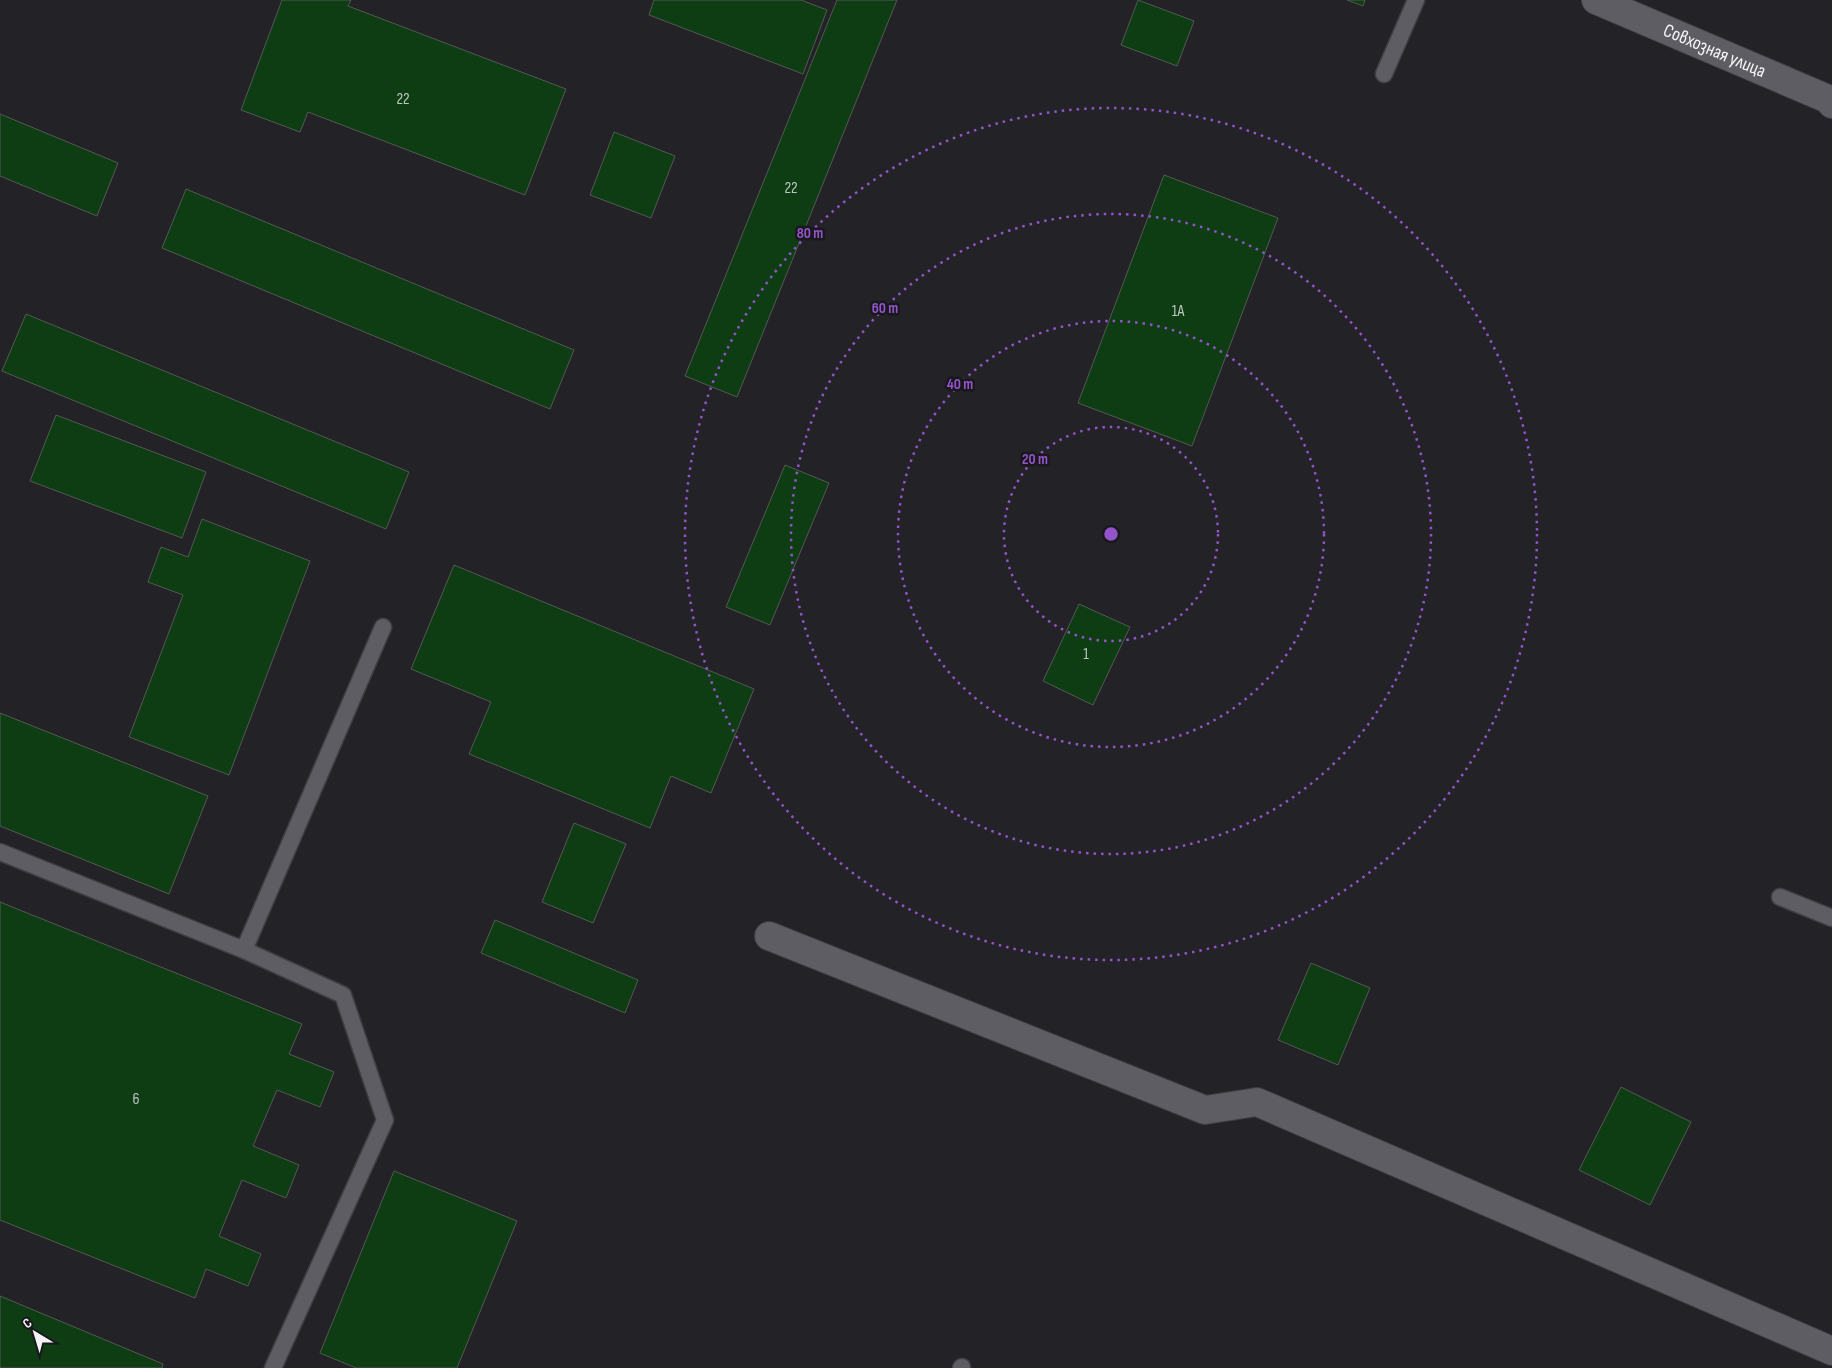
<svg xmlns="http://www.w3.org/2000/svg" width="1832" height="1368" font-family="'Sofia Sans Condensed',sans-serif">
	<rect width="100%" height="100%" fill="#222227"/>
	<g fill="#0e3d13" stroke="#545854">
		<path d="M282,0H351L348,6L566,89L525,195L308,112L300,132L241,110Z"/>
		<path d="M654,0H801L827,10L803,74L649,15Z"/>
		<path d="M837,0H897L737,397L685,376Z"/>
		<path d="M1138,0L1194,21L1177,66L1121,45Z"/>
		<path d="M1347,0H1365L1363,6Z"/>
		<path d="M0,114L118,163L97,216L0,176Z"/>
		<path d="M614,132L675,156L651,218L590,195Z"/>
		<path d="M1164,175L1278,218L1192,446L1078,403Z"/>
		<path d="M186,189L574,350L550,409L162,248Z"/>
		<path d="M26,314L409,472L386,529L2,371Z"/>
		<path d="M56,415L206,472L182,538L30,481Z"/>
		<path d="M785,465L829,483L770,625L726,607Z"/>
		<path d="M202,519L310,561L229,775L129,737L183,595L148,582L161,547L188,557Z"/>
		<path d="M454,565L754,689L711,793L671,776L650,828L469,754L491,702L411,669Z"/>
		<path d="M1079,604L1130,627L1093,705L1043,681Z"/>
		<path d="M0,713L208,796L169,894L0,826Z"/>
		<path d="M574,823L626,844L593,923L542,902Z"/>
		<path d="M0,902L302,1024L289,1054L334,1072L320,1107L277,1090L253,1146L299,1165L286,1198L242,1180L219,1236L261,1254L248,1286L206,1269L195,1298L0,1220Z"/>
		<path d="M495,920L638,980L625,1013L481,953Z"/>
		<path d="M1311,963L1370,988L1338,1065L1278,1040Z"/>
		<path d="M1621,1087L1691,1122L1650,1205L1579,1170Z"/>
		<path d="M394,1171L517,1221L457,1368H356L320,1353Z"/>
		<path d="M0,1296L163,1364L162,1368H0Z"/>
	</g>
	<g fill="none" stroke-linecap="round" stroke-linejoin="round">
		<defs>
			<g id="service">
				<path d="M1384,74L1416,0"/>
				<path d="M0,852L244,950L343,995L385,1120L273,1368"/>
				<path d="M1780,897L1832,918"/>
				<path d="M244,950L383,627"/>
				<path d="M961,1368L962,1367"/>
			</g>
			<g id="minor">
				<path id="s1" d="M1596,0L1828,99L1832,104"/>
				<path d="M769,936L1205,1110L1257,1102L1832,1351"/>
			</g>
		</defs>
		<use href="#service" stroke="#3f3e42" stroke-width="19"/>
		<use href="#minor" stroke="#3f3e42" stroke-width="30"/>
		<use href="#service" stroke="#5e5d63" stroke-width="16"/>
		<use href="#minor" stroke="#5e5d63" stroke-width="28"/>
	</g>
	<g fill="none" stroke="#9354ca" stroke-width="2.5" stroke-dasharray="2.5 5">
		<circle cx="1111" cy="534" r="107"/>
		<circle cx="1111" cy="534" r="213"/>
		<circle cx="1111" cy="534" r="320"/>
		<circle cx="1111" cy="534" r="426"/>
	</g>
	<g text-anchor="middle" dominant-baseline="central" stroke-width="5" stroke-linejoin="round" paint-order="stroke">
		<g font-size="16" fill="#bac6bd">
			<text x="403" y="99">22</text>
			<text x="791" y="188">22</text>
			<text x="1178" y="311">1А</text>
			<text x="1086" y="654">1</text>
			<text x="136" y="1099">6</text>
		</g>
		<g font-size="19" fill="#f3f3f6" stroke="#19181d">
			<text stroke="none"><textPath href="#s1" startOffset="129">Совхозная улица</textPath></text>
		</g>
	</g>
	<circle cx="1111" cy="534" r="8" fill="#9354ca" stroke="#19181d" stroke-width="2.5"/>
	<g font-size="15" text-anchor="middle" font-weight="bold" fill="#9354ca" stroke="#19181d" stroke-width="5" stroke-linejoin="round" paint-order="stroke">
		<text x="810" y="238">80 m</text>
		<text x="885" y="313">60 m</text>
		<text x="960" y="389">40 m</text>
		<text x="1035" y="464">20 m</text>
	</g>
	<g transform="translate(35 1333) rotate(322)" stroke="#19181d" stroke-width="4" paint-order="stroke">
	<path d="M0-4L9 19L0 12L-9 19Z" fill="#f3f3f6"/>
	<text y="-8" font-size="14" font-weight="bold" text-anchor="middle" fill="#f3f3f6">С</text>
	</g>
</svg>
